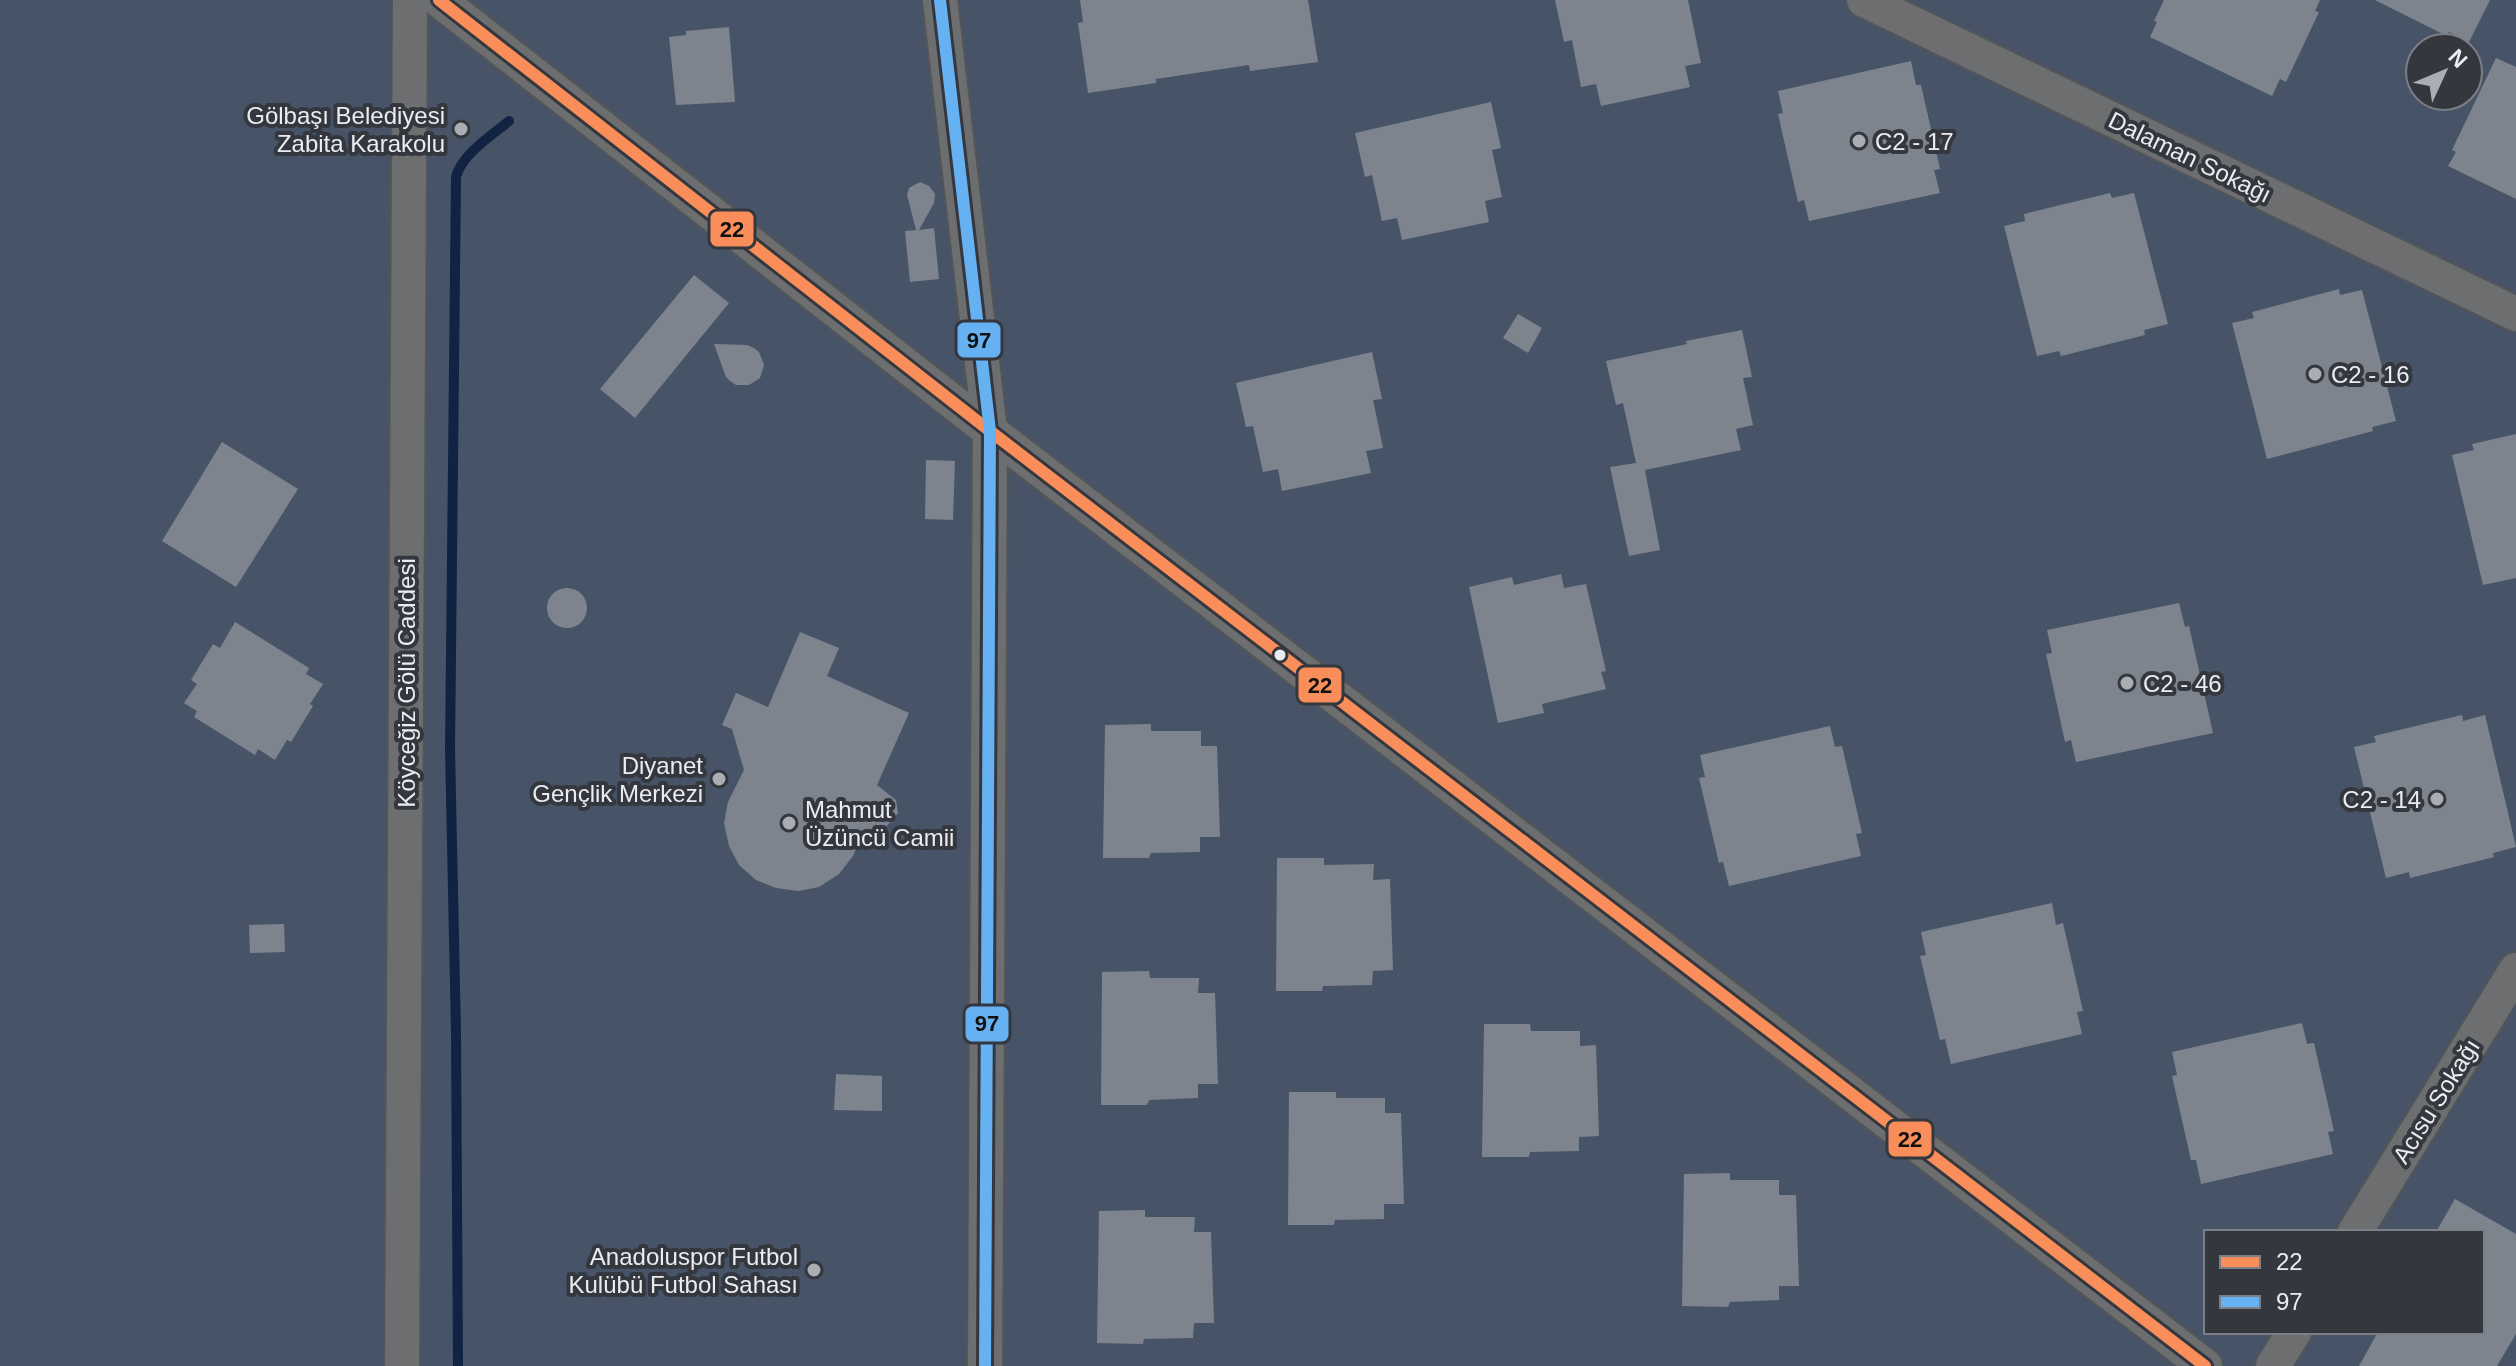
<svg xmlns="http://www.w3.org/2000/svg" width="2516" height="1366" font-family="Arial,sans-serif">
	<rect width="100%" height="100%" fill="#36383c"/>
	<path fill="#475468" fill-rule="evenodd" d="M0,0H2516V1366H0ZM2420,48H2468V96H2420ZM2206,1232H2482V1332H2206Z"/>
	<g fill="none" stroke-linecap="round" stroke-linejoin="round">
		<path stroke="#112242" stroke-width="10" d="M458,1366L456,1033L450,749L456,177C462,154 491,136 509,121"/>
	</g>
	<g fill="#7e848e">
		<path d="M1080,0H1308L1318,62L1250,71L1249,65L1156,79V83L1088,93L1078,23L1083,22Z"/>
		<path d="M1555,0H1688L1701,63L1685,66L1690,87L1601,106L1596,84L1581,87L1572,40L1564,42Z"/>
		<path d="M2164,0H2320L2315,11L2319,12L2286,82L2280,79L2272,96L2150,37L2157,22L2154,21Z"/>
		<path d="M2375,0H2490L2469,42L2449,32L2447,36Z"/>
		<path d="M729,27L735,102L676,105L669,37L686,35V31Z"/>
		<path d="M2496,58L2516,67V199L2448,166L2456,152L2452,150Z"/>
		<path d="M1911,61L1916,85H1921L1940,169L1934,170L1940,193L1809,221L1804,200L1798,202L1778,114L1783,113L1778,91Z"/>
		<path d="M1491,102L1501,148L1492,150L1502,197L1485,201L1489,222L1402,240L1397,218L1382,221L1372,175L1365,177L1355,133Z"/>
		<path d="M920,182L929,186L935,194L934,203L919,230L934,228L939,279L910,282L905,231L916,230L907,195L909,188Z"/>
		<path d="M2110,193L2112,198L2134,193L2168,324L2144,330L2145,335L2061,356L2059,351L2037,356L2004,226L2025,221L2024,214Z"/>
		<path d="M694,275L729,303L635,418L600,389Z"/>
		<path d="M2339,289L2340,295L2362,290L2396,421L2372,427L2373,431L2267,459L2232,323L2254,318L2252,312Z"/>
		<path d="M1518,314L1542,328L1528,353L1503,338Z"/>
		<path d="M1742,330L1752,377L1743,378L1753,425L1736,429L1741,450L1645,470L1660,550L1629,556L1610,467L1636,463L1623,403L1616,405L1606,361L1687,344L1686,341Z"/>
		<path d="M714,344L747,345L754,348L759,352L764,365L760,378L749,385H736L730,381L726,377Z"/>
		<path d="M1372,352L1382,399L1373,400L1383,448L1366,451L1371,473L1282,491L1278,469L1263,472L1253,426L1246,427L1236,383Z"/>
		<path d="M2516,434V578L2483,585L2452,455L2474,450L2472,444Z"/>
		<path d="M222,442L298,489L236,587L162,541Z"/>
		<path d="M926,460L955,461L953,520L925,519Z"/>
		<path d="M1561,574L1564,588L1586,584L1606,671L1601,672L1606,689L1542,704L1544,713L1498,723L1469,587L1512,577L1514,585Z"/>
		<circle cx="567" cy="608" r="20"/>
		<path d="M2179,603L2185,627L2189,626L2213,733L2076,762L2071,740L2065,742L2046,654L2052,653L2047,630Z"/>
		<path d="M235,622L309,668L306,674L323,684L310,704L313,706L291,742L287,740L275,760L258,749L255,755L194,717L197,711L184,703L197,684L191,680L213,644L220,648Z"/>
		<path d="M800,632L839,648L827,676L909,713L877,785L896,800L898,813L885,828L864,829L853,856L839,874L819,887L798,891L776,888L756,880L739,865L729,846L724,823L728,802L744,770L732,729L722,725L736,693L768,707Z"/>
		<path d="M2462,715L2463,721L2485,715L2516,847L2493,853L2494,857L2410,878L2409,872L2386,878L2354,747L2376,742L2374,736Z"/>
		<path d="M1151,724V731H1201V746H1217L1220,837H1200V852L1151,853L1149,858H1103L1105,725Z"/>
		<path d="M1830,726L1835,747L1842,746L1862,833L1856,834L1861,856L1729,886L1723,862L1719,863L1699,778L1705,777L1700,755Z"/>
		<path d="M1277,858H1324V865L1374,864L1373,880L1390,879L1393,970L1373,971L1372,985L1323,986L1322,991H1276Z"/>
		<path d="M2052,903L2056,925L2063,923L2083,1011L2077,1012L2082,1034L1951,1064L1945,1039L1940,1040L1920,956L1926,955L1921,932Z"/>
		<path d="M284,924L285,952L250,953L249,925Z"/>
		<path d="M1149,971L1150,978H1199L1198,993H1215L1218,1084H1198V1098L1149,1100L1147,1105H1101L1102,972Z"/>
		<path d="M2302,1023L2307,1044L2314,1043L2334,1131L2328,1132L2333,1154L2201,1184L2196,1160H2191L2172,1076L2177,1075L2172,1052Z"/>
		<path d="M1484,1024H1530L1531,1031H1580V1046L1596,1045L1599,1136L1579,1137V1151L1530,1152L1529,1157H1482Z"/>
		<path d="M836,1074L882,1076V1111L834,1110Z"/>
		<path d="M1289,1092H1336V1098H1385V1113H1401L1404,1204H1384V1219L1335,1220L1334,1225H1288Z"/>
		<path d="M1730,1173V1180H1779V1195H1796L1799,1286H1779V1300L1730,1302L1728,1307L1682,1306L1684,1174Z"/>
		<path d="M2455,1199L2516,1234V1334L2497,1366H2359L2378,1332H2482V1232H2436Z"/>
		<path d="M1145,1210V1217H1195L1194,1232H1211L1214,1323H1194L1193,1338L1144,1339L1143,1344L1097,1343L1099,1211Z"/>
	</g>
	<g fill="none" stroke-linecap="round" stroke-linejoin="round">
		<defs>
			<g id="minor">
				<path d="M439,0L990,431L2205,1366"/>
				<path d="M940,0L990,431L985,1366"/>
				<path d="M1864,0L2516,314"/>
				<path d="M2355,1232L2516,970"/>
				<path d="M402,1366L410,0"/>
				<path d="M2273,1366L2294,1332"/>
			</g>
		</defs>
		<use href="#minor" stroke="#535558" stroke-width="38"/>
		<use href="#minor" stroke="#6c6e70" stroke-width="34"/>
		<defs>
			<path id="bus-1" d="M439,0L990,431L2205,1366"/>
			<path id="bus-2" d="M940,0L990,431L985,1366"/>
		</defs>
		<use href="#bus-1" stroke="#34373e" stroke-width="18"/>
		<use href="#bus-2" stroke="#34373e" stroke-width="18"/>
		<use href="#bus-1" stroke="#fa8e5a" stroke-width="12"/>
		<use href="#bus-2" stroke="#66b1f2" stroke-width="12"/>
	</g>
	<g fill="#aaadb1" stroke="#34373e" stroke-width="3">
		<circle cx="461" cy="129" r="8"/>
		<circle cx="1859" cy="141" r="8"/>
		<circle cx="2315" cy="374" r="8"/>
		<circle cx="2127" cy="683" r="8"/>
		<circle cx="719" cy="779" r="8"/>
		<circle cx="2437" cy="799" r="8"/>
		<circle cx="789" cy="823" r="8"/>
		<circle cx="814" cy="1270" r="8"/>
	</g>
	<circle fill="#e9ecf0" stroke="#34373e" stroke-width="3" cx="1280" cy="655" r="7"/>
	<g text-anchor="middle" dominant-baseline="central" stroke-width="8" stroke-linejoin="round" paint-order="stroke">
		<g font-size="24" fill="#e9ecf0" stroke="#34373e" text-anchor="end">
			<text x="445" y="115">Gölbaşı Belediyesi<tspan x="445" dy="28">Zabita Karakolu</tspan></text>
			<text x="1875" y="141" text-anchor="start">C2 - 17</text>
			<text x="2331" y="374" text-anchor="start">C2 - 16</text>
			<text x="2143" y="683" text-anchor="start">C2 - 46</text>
			<text x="703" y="765">Diyanet<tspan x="703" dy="28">Gençlik Merkezi</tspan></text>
			<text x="2421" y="799">C2 - 14</text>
			<text x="805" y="809" text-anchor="start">Mahmut<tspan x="805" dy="28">Üzüncü Camii</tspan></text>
			<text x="798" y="1256">Anadoluspor Futbol<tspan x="798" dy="28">Kulübü Futbol Sahası</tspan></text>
		</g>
		<g font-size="24" fill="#e9ecf0" stroke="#34373e">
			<text transform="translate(2190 157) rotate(26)">Dalaman Sokağı</text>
			<text transform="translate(406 683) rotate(-90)">Köyceğiz Gölü Caddesi</text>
			<text transform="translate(2436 1101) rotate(-58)">Acısu Sokağı</text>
		</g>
	</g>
	<g stroke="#34373e" stroke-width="3">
		<rect x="709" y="210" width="46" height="38" rx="8" fill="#fa8e5a"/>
		<rect x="956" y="321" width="46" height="38" rx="8" fill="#66b1f2"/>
		<rect x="1297" y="666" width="46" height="38" rx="8" fill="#fa8e5a"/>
		<rect x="964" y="1005" width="46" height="38" rx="8" fill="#66b1f2"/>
		<rect x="1887" y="1120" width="46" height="38" rx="8" fill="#fa8e5a"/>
	</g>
	<g font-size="22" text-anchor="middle" font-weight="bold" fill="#111">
		<text x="732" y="237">22</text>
		<text x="979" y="348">97</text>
		<text x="1320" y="693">22</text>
		<text x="987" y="1031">97</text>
		<text x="1910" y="1147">22</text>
	</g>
	<rect x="2204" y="1230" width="280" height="104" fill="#34373e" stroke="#7c7f85" stroke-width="2"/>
	<rect x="2220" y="1256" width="40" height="12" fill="#fa8e5a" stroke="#7c7f85" stroke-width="2"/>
	<text x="2276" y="1270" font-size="24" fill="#e9ecf0">22</text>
	<rect x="2220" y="1296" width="40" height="12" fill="#66b1f2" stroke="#7c7f85" stroke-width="2"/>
	<text x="2276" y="1310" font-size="24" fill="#e9ecf0">97</text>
	<g transform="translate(2444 72) rotate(46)"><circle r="38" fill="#34373e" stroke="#7c7f85" stroke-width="2"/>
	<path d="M0-6L14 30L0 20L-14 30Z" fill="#aaadb1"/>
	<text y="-12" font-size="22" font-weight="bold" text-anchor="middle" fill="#e9ecf0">N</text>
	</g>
</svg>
